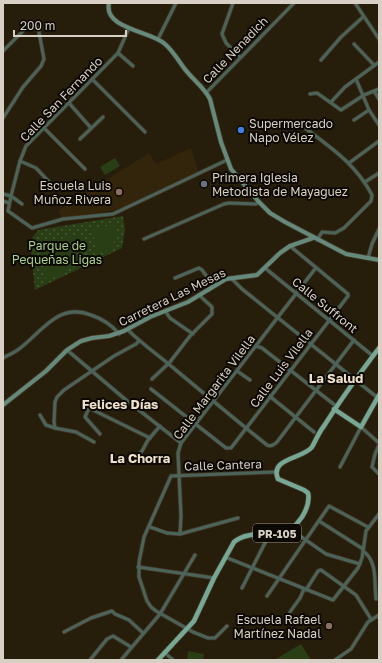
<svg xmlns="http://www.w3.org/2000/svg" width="382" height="663" font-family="'Golos Text',sans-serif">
	<defs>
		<pattern id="park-dots" width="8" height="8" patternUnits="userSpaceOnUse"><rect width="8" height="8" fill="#2a3e16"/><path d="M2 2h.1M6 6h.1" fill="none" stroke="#485936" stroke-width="1.8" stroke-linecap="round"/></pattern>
	</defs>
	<rect width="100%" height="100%" fill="#271d0b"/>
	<path fill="#33250c" d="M191,148L198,171L116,210L61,218L59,210L149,153L156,164Z"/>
	<path fill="url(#park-dots)" d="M123,216L125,230L122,248L35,290L30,241L38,230Z"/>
	<g fill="#2a3e16">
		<path d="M115,158L120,166L105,175L100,167Z"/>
		<path d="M117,224C116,242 114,249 96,255L93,229Z"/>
		<path d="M79,236C78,261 69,272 46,281L44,241Z"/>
		<path d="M301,644L311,660H277L276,659Z"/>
		<path d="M188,651L204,654L203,660H187Z"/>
	</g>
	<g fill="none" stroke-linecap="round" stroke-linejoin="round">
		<defs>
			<g id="street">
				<path d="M233,3L222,34L226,43L240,57"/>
				<path d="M355,3L379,39"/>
				<path d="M158,39L176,3"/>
				<path d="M354,44L374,65"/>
				<path d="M3,51L30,24H33L38,27L44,59L41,66L23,87L3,118"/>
				<path d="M118,53L133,66"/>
				<path d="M321,60L341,37L363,17"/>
				<path d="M92,79L145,132"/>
				<path d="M356,79L369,110L379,125"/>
				<path d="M374,91L379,99"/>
				<path d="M206,93L294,3"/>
				<path d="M310,94L317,93L341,110L364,95L379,89"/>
				<path d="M331,102L345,87L379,62"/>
				<path d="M69,103L91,128"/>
				<path d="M354,120L369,110"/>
				<path d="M301,125C330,147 355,163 372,195L371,201L344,228L335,233L322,232L317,240"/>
				<path d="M44,128L85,169"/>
				<path d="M80,139L103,117"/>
				<path d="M20,161L36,168L54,187"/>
				<path d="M349,163L379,141"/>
				<path d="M365,182L379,173"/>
				<path d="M3,194L11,196L8,211L32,228L63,219L113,214L227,160"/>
				<path d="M3,201L9,203"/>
				<path d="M22,204L11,196L20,161L26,146L118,53L129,28"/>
				<path d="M144,239L224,204L229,203L256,204L259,202"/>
				<path d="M368,258L372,244L379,229"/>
				<path d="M265,268L373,356"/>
				<path d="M175,278L199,268L202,270L214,286"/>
				<path d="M231,278L242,289L378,398"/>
				<path d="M165,311L170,318L193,334"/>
				<path d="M128,330C143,345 161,357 177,371C207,396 237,421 267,445C271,447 274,445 277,442L354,340"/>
				<path d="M256,346L262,348L336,406"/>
				<path d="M67,350L126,400L181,443"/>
				<path d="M3,358C8,355 14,353 19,349C42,332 58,302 91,315C103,319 111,324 119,334"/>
				<path d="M237,371L250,380"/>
				<path d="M152,379L170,362L190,336L212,314V307L199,295"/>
				<path d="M151,389L226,448H231L348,296V294L290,246"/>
				<path d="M262,390L314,432"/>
				<path d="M40,415L46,425L55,428"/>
				<path d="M100,434L85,417L89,408L150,438"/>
				<path d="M94,442L76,432L55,428L54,422L55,402L57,397L64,390L114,356L136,344L139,341"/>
				<path d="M379,445L375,454L372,467L379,474"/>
				<path d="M135,459L142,451L148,440L160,426"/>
				<path d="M340,467L361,427L379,443"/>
				<path d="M319,521L363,549"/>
				<path d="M150,527L167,533L180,534L238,518"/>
				<path d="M290,529L326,554L360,564"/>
				<path d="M180,534L181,516L178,453L181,443L315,269"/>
				<path d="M363,551C378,561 374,583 376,599"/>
				<path d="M225,557L333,600L358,568L362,558L366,531L379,514"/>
				<path d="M138,567L214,578"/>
				<path d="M242,588L270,533"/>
				<path d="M306,590L318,571L321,570L356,595L371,619"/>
				<path d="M267,596L329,506L368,527"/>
				<path d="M290,612L300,598L304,589"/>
				<path d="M227,626L215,638H208L193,632L156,611L151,607L147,601L139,577V562L144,537L171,476L276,472"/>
				<path d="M64,632L91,618L112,611L115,614L129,620L143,633"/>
				<path d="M164,652L173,660"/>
				<path d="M90,660L107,639L113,636L131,647"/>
				<path d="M121,660L160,614L195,555"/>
				<path d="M335,660L351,649L368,622L379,615"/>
			</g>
			<g id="secondary">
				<path d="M109,3C103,29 151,31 165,44C173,51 178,60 184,68C192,79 204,87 210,99L221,142L231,169L259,202L270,213L285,222L346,254L379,260"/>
				<path d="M3,405L46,371L67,350L81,341L92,338L109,336L124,331L150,317L188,302L226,279L257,275L280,253L290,246L313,238"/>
			</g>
			<g id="primary">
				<path d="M334,409L361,427L379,395"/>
				<path d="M158,660L194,621L214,578L234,542C250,528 275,540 292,529C296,525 299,521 302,517C307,509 310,502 308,493L304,490L278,479C269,458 303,459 312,447C316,440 319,432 324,426C341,399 360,373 379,348"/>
			</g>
		</defs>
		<use href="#street" stroke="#433a29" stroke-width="4.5"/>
		<use href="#secondary" stroke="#433a29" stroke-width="5.5"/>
		<use href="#primary" stroke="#433a29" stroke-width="6"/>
		<use href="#street" stroke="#4c635a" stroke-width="3"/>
		<use href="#secondary" stroke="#658a7c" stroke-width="4"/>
		<use href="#primary" stroke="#77a896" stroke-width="4.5"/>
	</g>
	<circle fill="#3f7fe0" stroke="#0c0803" stroke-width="1.5" cx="241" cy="130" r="4"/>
	<circle fill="#6b7280" stroke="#0c0803" stroke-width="1.5" cx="204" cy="184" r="4"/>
	<g fill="#8d6e63" stroke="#0c0803" stroke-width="1.5">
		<circle cx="119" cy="192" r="4"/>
		<circle cx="329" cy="626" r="4"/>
	</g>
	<g text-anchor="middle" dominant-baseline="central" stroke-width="4" stroke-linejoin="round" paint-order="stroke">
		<rect fill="#0c0803" stroke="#9b948b" stroke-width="1" x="253" y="524" width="48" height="18" rx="3"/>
		<g font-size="11" font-weight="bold" fill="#d8d0c5">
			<text x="277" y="533">PR-105</text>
		</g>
		<g font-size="12" fill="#d8d0c5" stroke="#0c0803">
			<text transform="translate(235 50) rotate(-46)">Calle Nenadich</text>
			<text transform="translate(61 99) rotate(-46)">Calle San Fernando</text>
			<text transform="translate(172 297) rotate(-26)">Carretera Las Mesas</text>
			<text transform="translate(325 305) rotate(39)">Calle Suffront</text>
			<text transform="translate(281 368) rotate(-53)">Calle Luis Vilella</text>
			<text transform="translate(214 387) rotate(-53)">Calle Margarita Vilella</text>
			<text transform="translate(223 465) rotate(-2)">Calle Cantera</text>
		</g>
		<g font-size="12" fill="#d8d0c5" stroke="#0c0803" text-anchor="start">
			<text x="249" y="123">Supermercado<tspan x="249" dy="14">Napo Vélez</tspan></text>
			<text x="212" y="177">Primera Iglesia<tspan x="212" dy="14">Metodista de Mayaguez</tspan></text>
			<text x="111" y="185" text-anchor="end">Escuela Luis<tspan x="111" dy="14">Muñoz Rivera</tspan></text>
			<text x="321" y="619" text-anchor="end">Escuela Rafael<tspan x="321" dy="14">Martínez Nadal</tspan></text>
		</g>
		<g font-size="12" fill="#acd08d" stroke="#0c0803">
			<text x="57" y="245">Parque de<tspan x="57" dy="14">Pequeñas Ligas</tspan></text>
		</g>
		<g font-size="13" font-weight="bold" fill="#eee0ca" stroke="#0c0803">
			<text x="336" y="378">La Salud</text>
			<text x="120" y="404">Felices Días</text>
			<text x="140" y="458">La Chorra</text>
		</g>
	</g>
	<rect width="382" height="663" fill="none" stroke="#d8d0c5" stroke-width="8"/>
	<path d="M14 30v6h112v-6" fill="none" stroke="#d8d0c5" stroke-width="2"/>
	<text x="20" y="30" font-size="12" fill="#d8d0c5" stroke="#0c0803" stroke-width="3" paint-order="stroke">200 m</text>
</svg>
